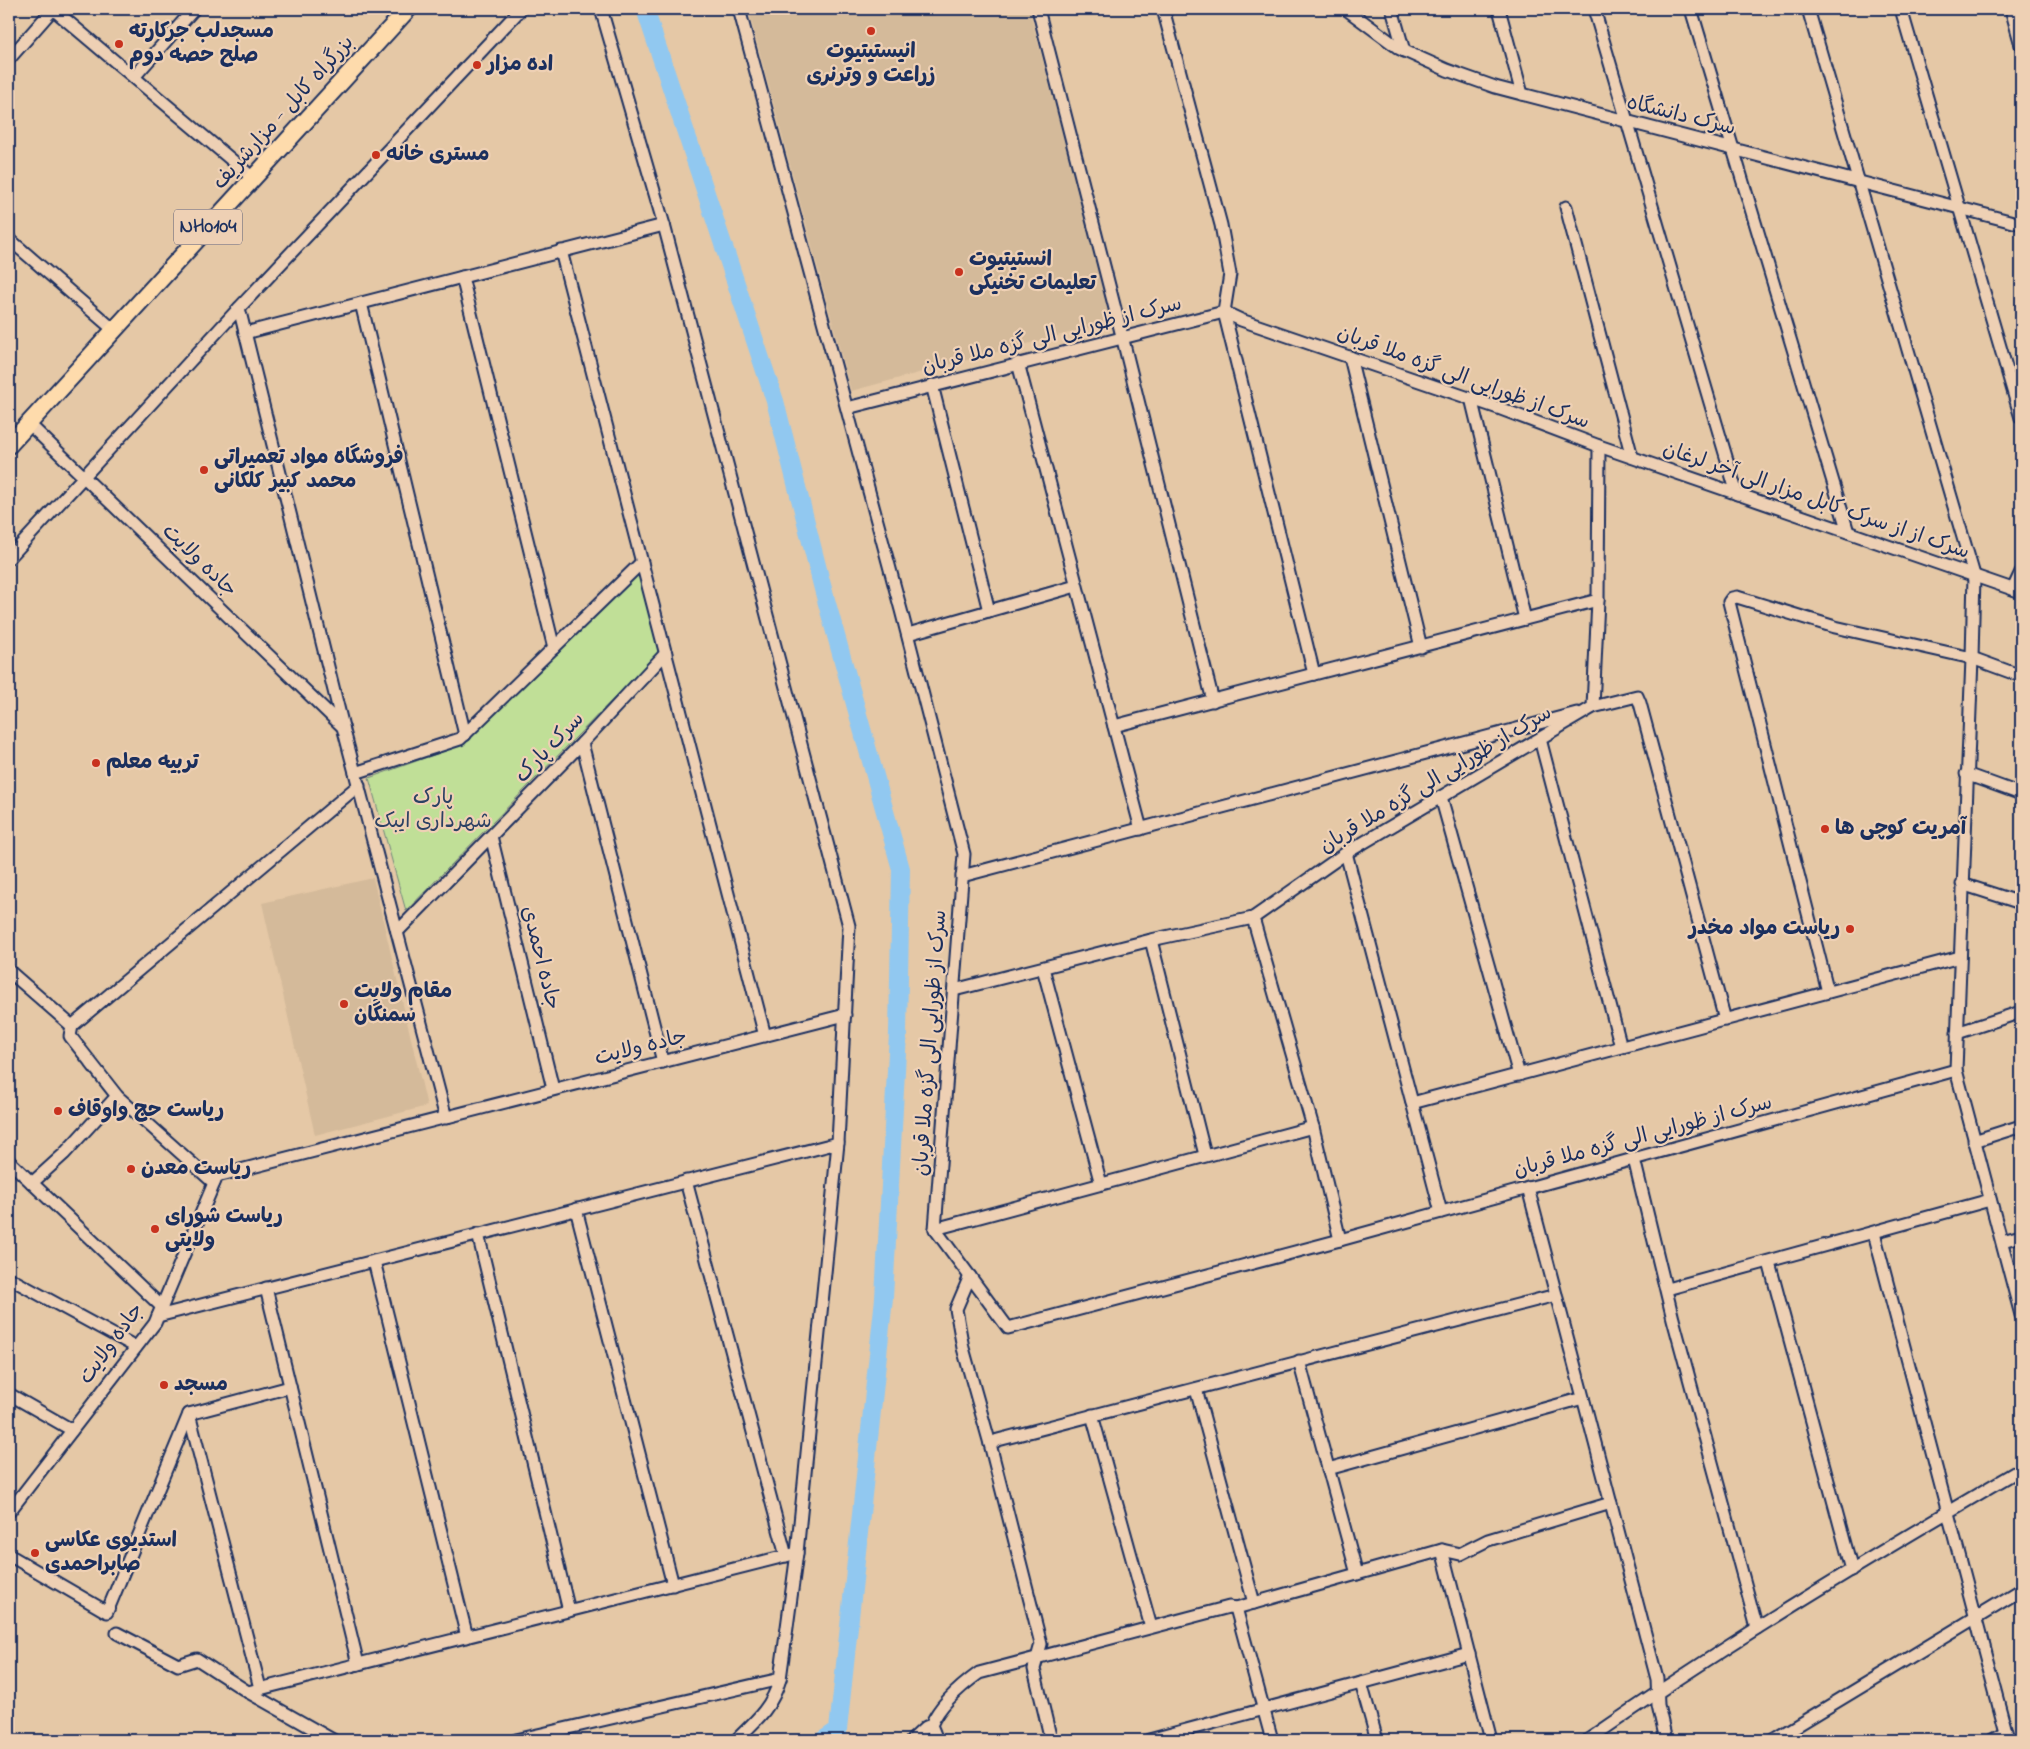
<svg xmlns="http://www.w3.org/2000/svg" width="2030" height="1749" font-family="'Indie Flower','Playpen Sans Arabic',sans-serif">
	<rect width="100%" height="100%" fill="#e5c8a6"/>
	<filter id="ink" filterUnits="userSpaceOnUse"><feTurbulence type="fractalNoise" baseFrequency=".02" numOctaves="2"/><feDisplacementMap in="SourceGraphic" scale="10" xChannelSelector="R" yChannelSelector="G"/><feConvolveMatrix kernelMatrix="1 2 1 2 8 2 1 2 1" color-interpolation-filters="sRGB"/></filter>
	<g filter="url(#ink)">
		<g fill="#d4ba9a">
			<path d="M748,9H1029L1113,321L851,391Z"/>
			<path d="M373,878L427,1106L315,1135L262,903Z"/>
		</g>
		<path fill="#c0df97" stroke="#6e877a" d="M639,572L662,649L406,911L369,778L461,745Z"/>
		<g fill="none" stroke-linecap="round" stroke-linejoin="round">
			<path stroke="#91c8f0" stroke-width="18" d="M645,9L775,401L823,589L901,869L898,1033L884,1298L838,1730L823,1740"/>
			<defs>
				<g id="minor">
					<path d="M53,9L253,178"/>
					<path d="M739,9L901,610L964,854L935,1229L1008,1328L1340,1240L1956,1070"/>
					<path d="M1038,9L1122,336L1213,701"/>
					<path d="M1163,9L1221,225L1230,274L1224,312L1314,674"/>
					<path d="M1346,9L1400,49L1447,70L1495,87L2021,224"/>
					<path d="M1392,9L1404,51"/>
					<path d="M1499,9L1522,94"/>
					<path d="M1594,9L1737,494"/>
					<path d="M1691,9L1848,532"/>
					<path d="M1808,9L1974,575L1972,658L1956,1070L2021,1315"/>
					<path d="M1901,9L2021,418"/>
					<path d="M2011,9L2021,45"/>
					<path d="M9,59L53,9"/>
					<path d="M134,77L194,9"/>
					<path d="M1566,207L1632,457"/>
					<path d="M9,239L114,330"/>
					<path d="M561,251L765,1036"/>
					<path d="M462,277L554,648"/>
					<path d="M361,303L465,735"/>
					<path d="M239,308L343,727"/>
					<path d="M245,333L664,225"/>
					<path d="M1350,357L1421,647"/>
					<path d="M1018,363L1141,829"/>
					<path d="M932,385L989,611"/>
					<path d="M1471,398L1525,619"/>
					<path d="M847,408L1224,312L1241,320L1501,409L1599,446L2021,592"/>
					<path d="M28,423L343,727L446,1118"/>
					<path d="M9,558L239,308L521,9"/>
					<path d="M2013,589L2021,572"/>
					<path d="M908,634L1076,586"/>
					<path d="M1593,707L1637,696L1640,703L1725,1020"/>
					<path d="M1114,726L1598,600"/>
					<path d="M1540,739L1621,1047"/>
					<path d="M582,743L663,1062"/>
					<path d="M355,773L460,739L642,562"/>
					<path d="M1966,774L2021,794"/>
					<path d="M1441,797L1519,1075"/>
					<path d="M491,836L553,1089"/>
					<path d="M1346,853L1441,1212"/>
					<path d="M962,876L1577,713"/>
					<path d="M1962,884L2021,903"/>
					<path d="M397,932L582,743L666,653"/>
					<path d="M1151,940L1205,1155"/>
					<path d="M1043,968L1101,1184"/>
					<path d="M9,971L72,1026L359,785"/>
					<path d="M954,990L1151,940L1253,918"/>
					<path d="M1828,992L1729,602L1732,598L1737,597L1835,627L1972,658L2021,676"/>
					<path d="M72,1026L70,1036L117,1096L214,1183"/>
					<path d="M1957,1033L2021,1012"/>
					<path d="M1412,1103L1960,957"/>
					<path d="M1974,1141L2021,1126"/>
					<path d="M1634,1159L1673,1319L1757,1628"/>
					<path d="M9,1161L162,1307"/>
					<path d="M686,1181L786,1556"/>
					<path d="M32,1183L64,1154L117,1096"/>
					<path d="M1528,1188L1657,1679L1658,1705L1666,1740"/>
					<path d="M576,1209L673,1585"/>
					<path d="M935,1229L1313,1127"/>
					<path d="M1874,1233L2008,1740"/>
					<path d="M478,1234L569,1611"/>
					<path d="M1340,1240L1313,1127L1253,918L1346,853L1593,707L1598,600L1599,446"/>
					<path d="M2002,1241L2021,1236"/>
					<path d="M374,1261L467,1637"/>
					<path d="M1769,1262L1852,1570"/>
					<path d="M970,1276L956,1309L963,1348L990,1444L1041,1644L1034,1669L1051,1740"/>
					<path d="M9,1278L136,1347"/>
					<path d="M266,1288L358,1664"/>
					<path d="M1667,1289L1990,1200"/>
					<path d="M158,1316L838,1143"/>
					<path d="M1299,1361L1357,1574"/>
					<path d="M1196,1389L1254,1603"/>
					<path d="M9,1394L72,1430"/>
					<path d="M189,1414L260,1688"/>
					<path d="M1092,1415L1151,1627"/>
					<path d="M990,1444L998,1440L1556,1295"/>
					<path d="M1328,1469L1583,1398"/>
					<path d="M9,1512L155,1323L217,1176L845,1015"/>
					<path d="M1442,1550L1491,1740"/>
					<path d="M9,1555L107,1612L189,1414L290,1387"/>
					<path d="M1236,1608L1272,1740"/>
					<path d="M117,1633L178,1665L197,1659L248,1692L333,1740"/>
					<path d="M1361,1683L1377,1740"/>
					<path d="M248,1692L797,1553"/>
					<path d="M516,1740L780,1679L797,1553L838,1143L849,926L664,225L601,9"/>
					<path d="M736,1740C757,1720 772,1707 780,1679"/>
					<path d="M912,1740L926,1727L931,1725"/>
					<path d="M937,1740L931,1725C940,1704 961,1686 979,1673L1229,1607L1236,1608L1442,1550L1460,1554L1488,1540L1611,1503"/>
					<path d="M1149,1740L1469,1654"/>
					<path d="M1588,1740C1727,1643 1874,1555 2021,1469"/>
					<path d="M1773,1740L2021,1590"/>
					<path d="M1993,1740L2006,1733"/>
				</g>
				<path id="highway" d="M9,445L408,9"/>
			</defs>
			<use href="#minor" stroke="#1b2f5e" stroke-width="15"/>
			<use href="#highway" stroke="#1b2f5e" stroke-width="20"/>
			<use href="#minor" stroke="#eed0b4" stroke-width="11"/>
			<use href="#highway" stroke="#fedbac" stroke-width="16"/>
		</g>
	</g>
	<g fill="#c8321e" stroke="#eed0b4" stroke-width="2">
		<circle cx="871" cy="31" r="5"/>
		<circle cx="119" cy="44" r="5"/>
		<circle cx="477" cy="65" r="5"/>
		<circle cx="376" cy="155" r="5"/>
		<circle cx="959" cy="272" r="5"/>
		<circle cx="204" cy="470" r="5"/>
		<circle cx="96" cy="763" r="5"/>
		<circle cx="1825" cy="829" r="5"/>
		<circle cx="1850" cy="929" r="5"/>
		<circle cx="344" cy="1004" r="5"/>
		<circle cx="58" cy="1111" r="5"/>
		<circle cx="131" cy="1169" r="5"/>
		<circle cx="155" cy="1229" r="5"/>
		<circle cx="164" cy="1385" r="5"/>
		<circle cx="35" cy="1553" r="5"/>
	</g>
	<g text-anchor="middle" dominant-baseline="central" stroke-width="4.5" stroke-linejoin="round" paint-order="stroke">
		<rect fill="#eed0b4" stroke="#5a5f78" stroke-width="1" x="174" y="209.5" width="68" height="35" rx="4"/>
		<g font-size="20" font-weight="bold" fill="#1b2f5e">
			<text x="208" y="227">NH0104</text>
		</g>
		<g font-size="21" font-weight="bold" fill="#1b2f5e" stroke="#eed0b4" text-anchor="start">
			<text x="129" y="32">مسجدلب جرکارته<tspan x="129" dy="24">صلح حصه دوم</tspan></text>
			<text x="871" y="52" text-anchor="middle">انیستیتیوت<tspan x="871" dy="24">زراعت و وترنری</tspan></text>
			<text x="487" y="65">اده مزار</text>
			<text x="386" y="155">مستری خانه</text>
			<text x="969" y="260">انستیتیوت<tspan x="969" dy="24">تعلیمات تخنیکی</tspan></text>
			<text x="214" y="458">فروشگاه مواد تعمیراتی<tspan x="214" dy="24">محمد کبیر کلکانی</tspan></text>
			<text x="106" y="763">تربیه معلم</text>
			<text x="1835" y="829">آمریت کوچی ها</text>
			<text x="1840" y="929" text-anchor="end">ریاست مواد مخدر</text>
			<text x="354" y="992">مقام ولایت<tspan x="354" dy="24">سمنگان</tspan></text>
			<text x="68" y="1111">ریاست حج واوقاف</text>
			<text x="141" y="1169">ریاست معدن</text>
			<text x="165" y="1217">ریاست شورای<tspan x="165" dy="24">ولایتی</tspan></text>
			<text x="174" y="1385">مسجد</text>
			<text x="45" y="1541">استدیوی عکاسی<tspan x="45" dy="24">صابراحمدی</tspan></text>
		</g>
		<g font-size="21" fill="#1b2f5e" stroke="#eed0b4">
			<text transform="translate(284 113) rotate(-48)">بزرگراه کابل - مزارشریف</text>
			<text transform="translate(1681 116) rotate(14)">سرک دانشگاه</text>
			<text transform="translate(1052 336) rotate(-14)">سرک از ظورایی الی گزه ملا قربان</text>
			<text transform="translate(1463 378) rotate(20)">سرک از ظورایی الی گزه ملا قربان</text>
			<text transform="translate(1816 501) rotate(19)">سرک از از سرک کابل مزار الی آخر لرغان</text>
			<text transform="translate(199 561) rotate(44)">جاده ولایت</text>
			<text transform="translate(550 748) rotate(-46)">سرک پارک</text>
			<text transform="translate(1436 780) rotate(-31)">سرک از ظورایی الی گزه ملا قربان</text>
			<text transform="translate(540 958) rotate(76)">جاده احمدی</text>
			<text transform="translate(931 1043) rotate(-86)">سرک از ظورایی الی گزه ملا قربان</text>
			<text transform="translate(641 1048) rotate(-14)">جاده ولایت</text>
			<text transform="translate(1643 1137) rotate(-15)">سرک از ظورایی الی گزه ملا قربان</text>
			<text transform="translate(112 1344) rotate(-54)">جاده ولایت</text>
		</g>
		<g font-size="21" fill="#2c4164" stroke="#eed0b4">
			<text x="433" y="798">پارک<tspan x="433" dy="24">شهرداری ایبک</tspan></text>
		</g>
	</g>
	<rect width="2030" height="1749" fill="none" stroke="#eed0b4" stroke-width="30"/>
	<rect x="15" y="15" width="2000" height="1719" fill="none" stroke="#1b2f5e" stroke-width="2" filter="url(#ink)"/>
</svg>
